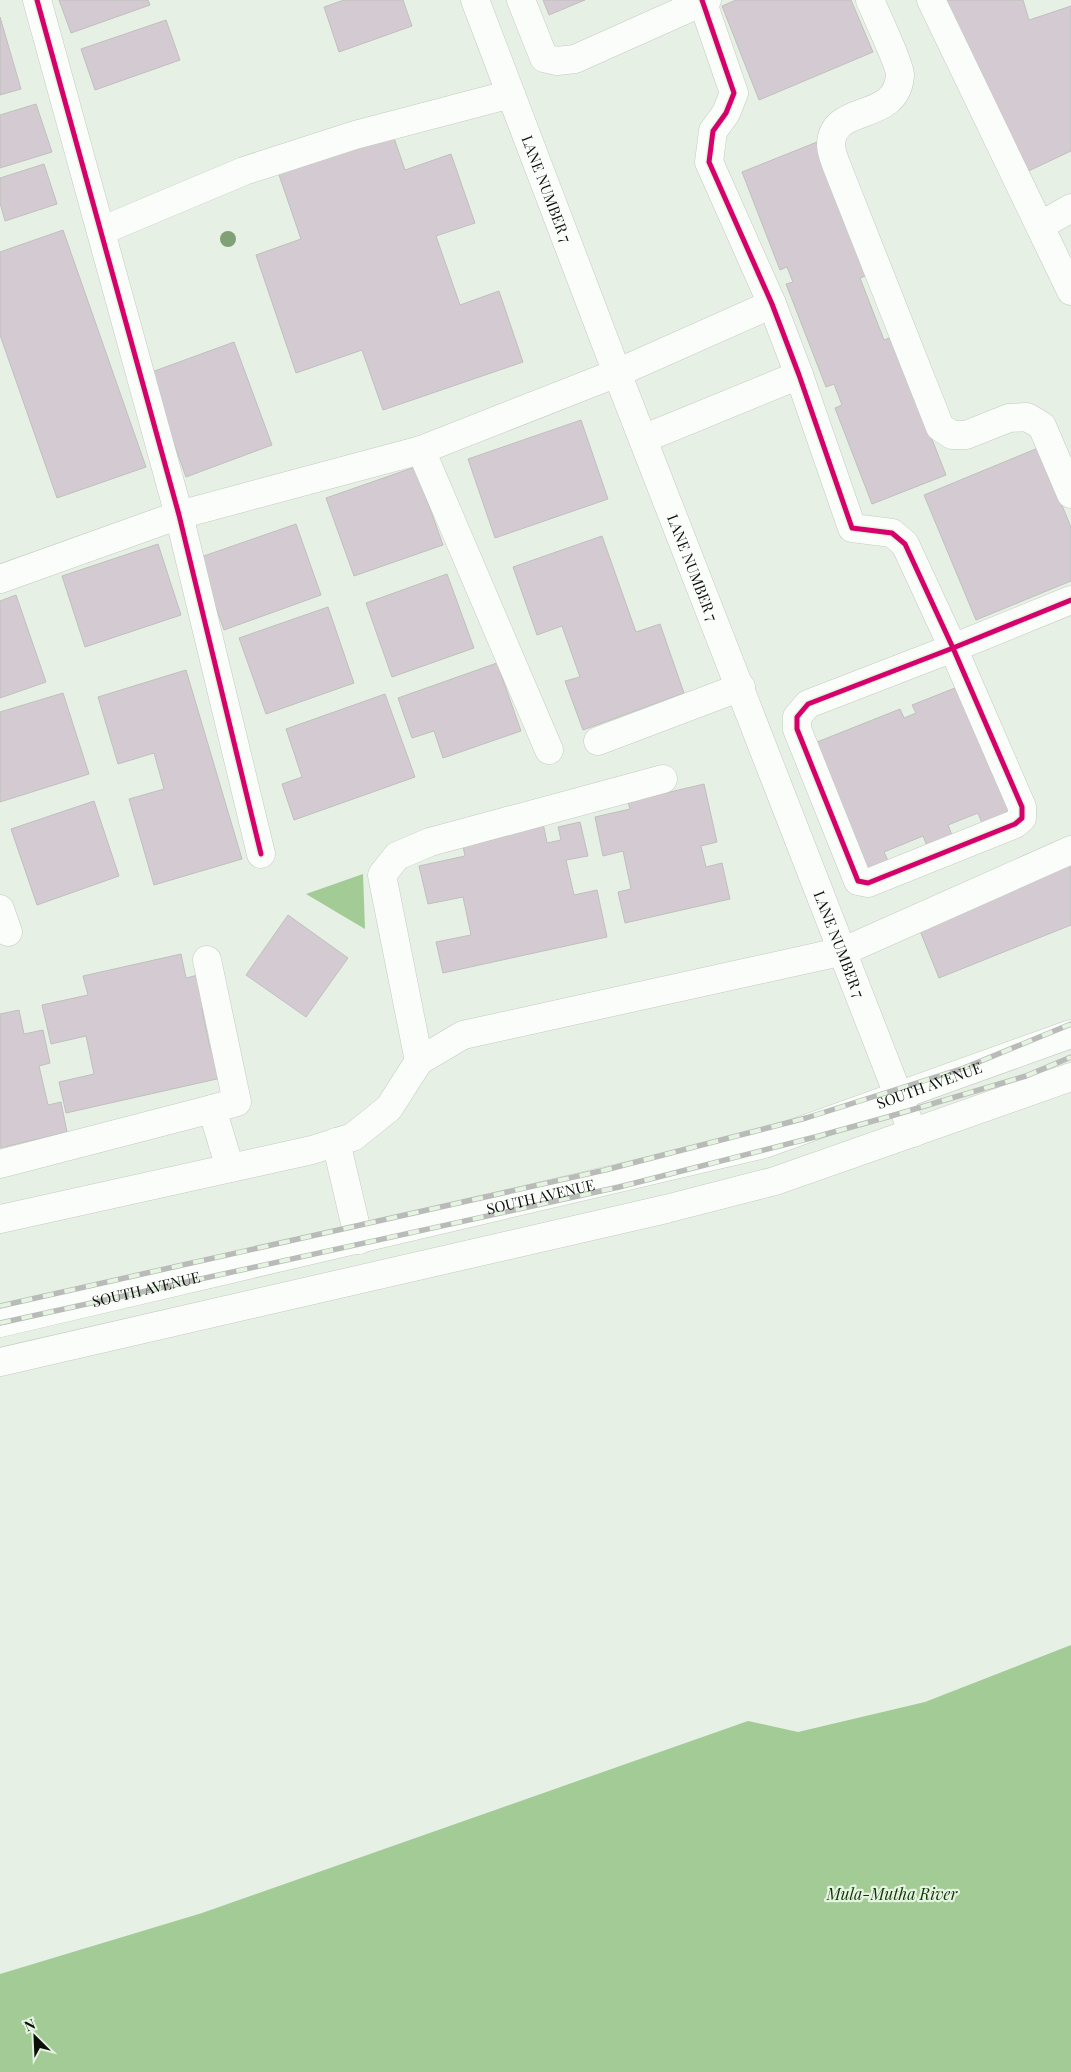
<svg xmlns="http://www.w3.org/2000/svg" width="1071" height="2072" font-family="'Playfair Display',serif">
	<rect width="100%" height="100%" fill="#e7f0e4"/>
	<g fill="#a2cb96">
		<path d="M363,874L365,929L306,894Z"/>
		<path d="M1071,1645V2072H0V1974L202,1913L748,1721L798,1732L925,1702Z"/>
	</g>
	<g fill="#d3cbd1" stroke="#bfc0be">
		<path d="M59,0H148L150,5L71,33Z"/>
		<path d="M344,0H403L412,26L339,52L324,7Z"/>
		<path d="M543,0H585L549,15Z"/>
		<path d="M736,0H851L873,52L759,100L722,6Z"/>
		<path d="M934,0H1023L1029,20L1071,6V151L1020,175Z"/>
		<path d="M0,17L21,89L0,95Z"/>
		<path d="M166,20L180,60L95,90L81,49Z"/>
		<path d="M36,104L52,152L0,168V115Z"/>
		<path d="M392,132L405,170L451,154L475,223L436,236L460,305L499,291L523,362L383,410L362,350L296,373L256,255L301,239L278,172Z"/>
		<path d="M817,142L868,275L860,278L884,340L892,337L946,475L872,504L835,408L842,405L834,384L826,387L786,284L793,282L787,267L780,270L742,172Z"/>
		<path d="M44,164L57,204L5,221L0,203V178Z"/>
		<path d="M63,230L146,467L57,498L0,335V252Z"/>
		<path d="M234,342L272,445L186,477L149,373Z"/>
		<path d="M581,420L608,499L495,538L468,459Z"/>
		<path d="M1038,448L1071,527V581L976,620L924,495Z"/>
		<path d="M415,467L443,545L354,576L326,498Z"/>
		<path d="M296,524L321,595L224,630L198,558Z"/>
		<path d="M602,536L636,632L660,624L684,693L583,730L565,681L580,677L562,626L537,635L513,567Z"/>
		<path d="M158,544L181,615L85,647L62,576Z"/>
		<path d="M447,574L474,648L392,677L366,603Z"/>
		<path d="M16,595L46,682L0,698V601Z"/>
		<path d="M328,607L354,683L266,714L239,638Z"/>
		<path d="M497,663L521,731L443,758L434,731L412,738L398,698Z"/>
		<path d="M186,670L242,859L154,885L129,799L164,789L154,753L118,764L98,697Z"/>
		<path d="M965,684L1016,813L983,826L978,813L948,825L953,838L928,848L923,836L884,852L889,863L864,873L812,744L900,709L904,718L916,713L912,705Z"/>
		<path d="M63,693L89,774L0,802V712Z"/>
		<path d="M385,694L415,777L294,820L282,784L302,777L286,729Z"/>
		<path d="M704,784L717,842L701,846L706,867L722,863L730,899L625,923L618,892L631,889L623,851L603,856L595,817L630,809L628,802Z"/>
		<path d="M94,801L119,876L37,905L11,829Z"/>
		<path d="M542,818L547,843L561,840L558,827L580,822L588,856L566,860L574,895L597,890L607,937L443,973L436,942L471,935L463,897L428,904L419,866L465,856L461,836Z"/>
		<path d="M1071,858V925L939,978L916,921Z"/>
		<path d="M288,915L348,958L306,1017L246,975Z"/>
		<path d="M181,954L186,978L206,973L213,1007L202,1009L210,1048L223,1045L230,1076L66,1113L59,1082L94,1074L86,1036L51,1044L42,1005L88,995L83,976Z"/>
		<path d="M19,1010L24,1034L43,1030L50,1063L39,1066L48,1105L61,1102L67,1132L0,1148V1014Z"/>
	</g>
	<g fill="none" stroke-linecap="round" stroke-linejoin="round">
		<defs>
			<g id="minor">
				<path d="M37,0L179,515L261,854"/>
				<path id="s1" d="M475,0L617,373L913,1133"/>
				<path d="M521,0L544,58L557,61L575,59L707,0"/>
				<path d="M702,0L734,93L726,113L713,131L709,162L772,304L799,375L852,528L892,533L905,544L953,648L808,704L797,717V729L858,881L868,883L1015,824L1022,818V807L953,648L1071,600"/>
				<path d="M870,0C875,12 900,65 900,75C897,124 832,102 831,145C831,151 834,158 836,164L940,427L952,435H966L1009,418L1027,417L1042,426L1071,494"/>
				<path d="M931,0L1071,291"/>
				<path d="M1040,226L1071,208"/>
				<path d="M101,231L244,171L355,135L511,94"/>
				<path d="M643,439L799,375"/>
				<path d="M421,450L549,750"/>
				<path d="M0,579L179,515L421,450L617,373L772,304"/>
				<path d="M598,741L741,687"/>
				<path d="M0,909L8,932"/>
				<path d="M207,960L237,1102L212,1109"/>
				<path d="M419,1061L382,875L397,856L430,842L663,779"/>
				<path d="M336,1142L359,1240"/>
				<path d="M0,1164L212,1109L230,1168"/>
				<path d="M0,1219L312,1150L353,1137L389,1108L419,1061L463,1035L844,951L1071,850"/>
			</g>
			<g id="major">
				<path id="s2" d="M0,1323L764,1144L1071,1034"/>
				<path d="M0,1362L666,1209L775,1181L1071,1077"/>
			</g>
		</defs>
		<use href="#minor" stroke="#c4cbc1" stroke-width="29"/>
		<use href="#major" stroke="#c4cbc1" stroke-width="29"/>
		<use href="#minor" stroke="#fbfdfb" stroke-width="28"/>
		<use href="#major" stroke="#fbfdfb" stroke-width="28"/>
		<defs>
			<g id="rail">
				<path d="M0,1306L605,1170L806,1118L964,1068L1071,1024"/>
				<path d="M0,1323L619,1187L819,1136L891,1116L1026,1076L1071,1057"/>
			</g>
		</defs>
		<use href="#rail" stroke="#b9bbb8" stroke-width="5.5"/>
		<use href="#rail" stroke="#e4f4e0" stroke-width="4" stroke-dasharray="11" stroke-linecap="butt"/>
		<defs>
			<g id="cycleway">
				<path d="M37,0L179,515L261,854"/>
				<path d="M702,0L734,93L726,113L713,131L709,162L772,304L799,375L852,528L892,533L905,544L953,648L808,704L797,717V729L858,881L868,883L1015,824L1022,818V807L953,648L1071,600"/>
			</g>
		</defs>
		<use href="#cycleway" stroke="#e4f4e0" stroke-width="8"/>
		<use href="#cycleway" stroke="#d6006c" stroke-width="5"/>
	</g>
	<circle fill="#80a075" cx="228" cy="239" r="8"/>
	<g text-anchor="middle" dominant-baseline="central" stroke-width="4.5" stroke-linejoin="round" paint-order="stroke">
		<g font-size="15" fill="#0a0f09" stroke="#e4f4e0">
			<text stroke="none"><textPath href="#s1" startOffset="202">LANE NUMBER 7</textPath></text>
			<text stroke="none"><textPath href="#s1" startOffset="608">LANE NUMBER 7</textPath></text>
			<text stroke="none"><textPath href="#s1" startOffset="1012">LANE NUMBER 7</textPath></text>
			<text stroke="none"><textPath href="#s2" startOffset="960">SOUTH AVENUE</textPath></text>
			<text stroke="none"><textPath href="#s2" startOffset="555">SOUTH AVENUE</textPath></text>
			<text stroke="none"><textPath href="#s2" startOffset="150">SOUTH AVENUE</textPath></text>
		</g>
		<g font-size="16" font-style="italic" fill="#123505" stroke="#e4f4e0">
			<text x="892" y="1893">Mula-Mutha River</text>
		</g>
	</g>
	<g transform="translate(35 2037) rotate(336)" stroke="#e4f4e0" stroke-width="4" paint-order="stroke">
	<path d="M0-4L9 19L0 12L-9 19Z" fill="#0a0f09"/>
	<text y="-8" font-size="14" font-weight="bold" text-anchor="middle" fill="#0a0f09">N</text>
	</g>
</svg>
